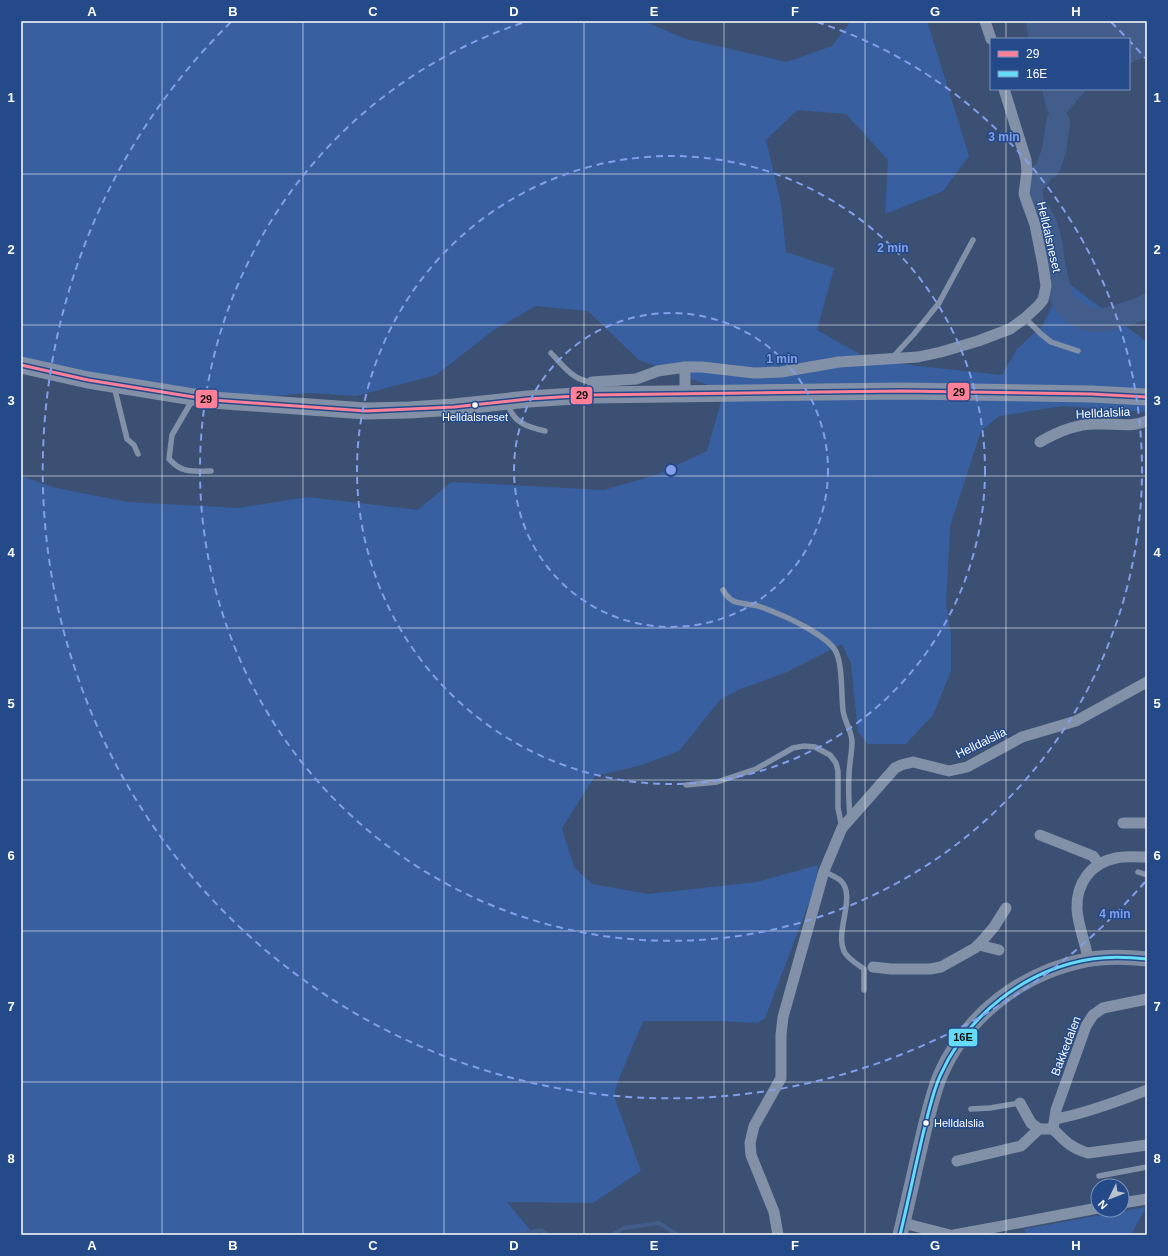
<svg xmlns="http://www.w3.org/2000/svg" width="1168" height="1256" font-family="Helvetica,sans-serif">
	<rect width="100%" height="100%" fill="#3b5073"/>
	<g fill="#3860a0">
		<path d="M21,21H643L686,39L787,62L832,46L851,21H927L969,156L943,191L885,214L888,160L846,114L797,110L766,140L781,204L786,252L834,268L817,330L872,361L1002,375L1017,349L1043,325L1064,280L1147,342V412L1063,406L999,416L981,431L950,526L946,604L951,634V671L933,715L906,744H868L858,732L851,663L842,644L787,672L738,690L720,700L679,751L642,765L595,776L562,828L574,867L592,884L648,894L757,882L818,865L815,887L765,1018L758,1023L720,1021H643L618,1081L614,1096L641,1171L593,1203L507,1202L532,1232L522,1235H21V476L56,488L127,502L238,508L308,497L418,510L451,482L604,490L656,475L707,451L724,391L639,360L588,311L536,306L494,330L436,375L356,396L308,393L234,399L21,364Z"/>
		<path d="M1146,1207L1131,1235H1027L1024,1229Z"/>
	</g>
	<g fill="#435d8b">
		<path d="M1025,21H1147V55L1129,64V39H1029Z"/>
		<path d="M1042,89H1087L1058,122L1047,111Z"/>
	</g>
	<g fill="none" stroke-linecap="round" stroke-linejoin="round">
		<g stroke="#435d8b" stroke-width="4">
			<path d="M515,1235L541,1230L548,1235"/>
			<path d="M612,1235L624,1228L659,1223L678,1235"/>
		</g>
		<g stroke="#435d8b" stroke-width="24">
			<path d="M1048,167L1054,151L1058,122"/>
			<path d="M1039,176C1029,185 1029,198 1036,209C1038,213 1042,217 1044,222C1050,235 1051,249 1053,263C1055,274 1057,286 1061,296C1063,302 1068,306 1072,310C1093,330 1124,315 1147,306"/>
		</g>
		<g stroke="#8291a7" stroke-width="5.5">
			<path d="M1025,318L1041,334L1051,342L1078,351"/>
			<path d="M551,353C563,366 574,381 592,382"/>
			<path d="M892,358L914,334L939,303L973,240"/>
			<path d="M114,386L127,439L134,445L138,454"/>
			<path d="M193,399L172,435L169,459C183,474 192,471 211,471"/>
			<path d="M508,404C513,423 528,427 545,431"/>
			<path d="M723,590C732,605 738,602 753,605C761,606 769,610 776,613C792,619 826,636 835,650C843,663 841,695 843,710C844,721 852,731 852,742C852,753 849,765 849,776C848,790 849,804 850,818"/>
			<path d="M686,785L717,782L756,769L793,748L804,746L815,747L830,755L836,763L838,771V808L842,828"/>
			<path d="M824,871C829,874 836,877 840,880C858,896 833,932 845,953C850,960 857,964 864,969V990"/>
			<path d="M1138,872L1147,875"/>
			<path d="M971,1109L990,1108L1020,1103"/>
			<path d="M1099,1176L1147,1167"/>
		</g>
		<g stroke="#8291a7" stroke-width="11">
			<path d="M985,21L991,39"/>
			<path d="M685,367V394"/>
			<path d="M592,382L636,379L658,371L685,367H702L754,373L781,372L839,362L918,357L941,352L978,341L1010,329L1025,318L1038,306L1043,300L1046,286L1043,265L1035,225L1024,194L1027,171L1026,160L1004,89"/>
			<path d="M1040,442C1057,432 1075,424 1095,424C1112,423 1131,428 1147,421"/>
			<path d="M1123,823H1147"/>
			<path d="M1040,835L1093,856L1099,864"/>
			<path d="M979,945L999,950"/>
			<path d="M1088,960C1086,943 1078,927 1077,909C1076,883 1091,863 1116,858C1126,856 1137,857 1147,857"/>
			<path d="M873,967L891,969H930L941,967L975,948L982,941L994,927L1006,908"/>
			<path d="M1147,999L1103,1008L1093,1015L1086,1026L1056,1110L1053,1129C1065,1141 1071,1148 1088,1153L1147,1145"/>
			<path d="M1020,1103L1031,1123L1039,1129"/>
			<path d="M1055,1119C1084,1114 1119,1101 1147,1090"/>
			<path d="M957,1161L1021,1146L1039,1129H1053"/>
			<path d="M1122,1203L1147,1199"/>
			<path d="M903,1223L950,1235"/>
			<path d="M778,1235L774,1212L751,1155L750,1143L754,1126L781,1078V1035L783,1017L824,871L842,828L895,768L901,765L913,762L949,771L967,767L1022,737L1076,721L1147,682"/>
			<path d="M954,1235L1098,1208"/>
		</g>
		<path stroke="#7d8ca3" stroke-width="15" d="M900,1235C909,1198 917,1160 926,1123C930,1107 934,1091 940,1076C966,1015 1022,973 1086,960C1106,956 1128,957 1147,959"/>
		<path stroke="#8190a6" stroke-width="17" d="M21,365L88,380L212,400L366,411L409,410L454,407L528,399L591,395L902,391L1091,394L1147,397"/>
		<defs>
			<path id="bus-1" d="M21,365L88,380L212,400L366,411L454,407L528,399L591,395L902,391L1091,394L1147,397"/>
			<path id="bus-2" d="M900,1235C908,1202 915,1168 923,1134C928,1115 932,1094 940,1076C967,1015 1026,969 1092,959C1111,956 1129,957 1147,959"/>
		</defs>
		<use href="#bus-1" stroke="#244a8a" stroke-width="6"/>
		<use href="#bus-2" stroke="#244a8a" stroke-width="6"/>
		<use href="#bus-1" stroke="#ff8098" stroke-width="3"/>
		<use href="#bus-2" stroke="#66dbf5" stroke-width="3"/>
	</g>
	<path fill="none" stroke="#fff" stroke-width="1" stroke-opacity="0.55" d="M162,21V1235M303,21V1235M444,21V1235M584,21V1235M724,21V1235M865,21V1235M1006,21V39M1006,89V1235M21,174H1147M21,325H1147M21,476H1147M21,628H1147M21,780H1147M21,931H1147M21,1082H1147"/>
	<g fill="none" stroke="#839eea" stroke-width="2" stroke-dasharray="7 5">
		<circle cx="671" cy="470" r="157"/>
		<circle cx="671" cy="470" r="314"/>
		<path d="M817 22A471 471 0 1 1 525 22"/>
		<path d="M1145 882A628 628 0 1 1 231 22M1111 22A628 628 0 0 1 1145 58"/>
	</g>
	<g fill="#fff" stroke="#244a8a" stroke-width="1.5">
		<circle cx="475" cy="405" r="3.5"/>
		<circle cx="926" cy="1123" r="3.5"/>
	</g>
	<g text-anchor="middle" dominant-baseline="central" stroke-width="3" stroke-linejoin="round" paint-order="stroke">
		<g font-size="11" fill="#fff" stroke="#244a8a">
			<text x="475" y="417">Helldalsneset</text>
			<text x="934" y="1123" text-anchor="start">Helldalslia</text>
		</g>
		<g font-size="12" fill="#fff" stroke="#244a8a">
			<text transform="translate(1049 237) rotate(77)">Helldalsneset</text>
			<text transform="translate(1103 413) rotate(-3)">Helldalslia</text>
			<text transform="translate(981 743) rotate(-26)">Helldalslia</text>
			<text transform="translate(1066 1046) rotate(-69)">Bakkedalen</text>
		</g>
	</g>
	<circle cx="671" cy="470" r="6" fill="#839eea" stroke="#244a8a" stroke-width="2"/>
	<g font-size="12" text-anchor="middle" font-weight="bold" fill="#839eea" stroke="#244a8a" stroke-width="3" stroke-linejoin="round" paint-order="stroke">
		<text x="1004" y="141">3 min</text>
		<text x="893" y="252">2 min</text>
		<text x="782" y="363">1 min</text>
		<text x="1115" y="918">4 min</text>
	</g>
	<g stroke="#244a8a" stroke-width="1.5">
		<rect x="947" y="382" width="23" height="19" rx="4" fill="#ff8098"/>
		<rect x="570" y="386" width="23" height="19" rx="4" fill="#ff8098"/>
		<rect x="195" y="389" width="23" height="20" rx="4" fill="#ff8098"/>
		<rect x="948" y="1028" width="30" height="19" rx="4" fill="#66dbf5"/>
	</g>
	<g font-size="11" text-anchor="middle" font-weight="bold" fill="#111">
		<text x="959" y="396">29</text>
		<text x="582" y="399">29</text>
		<text x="206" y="403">29</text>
		<text x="963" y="1041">16E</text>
	</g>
	<rect width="1168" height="1256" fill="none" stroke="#244a8a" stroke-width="44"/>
	<rect x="990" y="38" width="140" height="52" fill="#244a8a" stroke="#7c92b9"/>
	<rect x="998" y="51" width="20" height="6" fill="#ff8098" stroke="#7c92b9"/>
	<text x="1026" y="58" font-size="12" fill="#ffffff">29</text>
	<rect x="998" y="71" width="20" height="6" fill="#66dbf5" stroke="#7c92b9"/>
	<text x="1026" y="78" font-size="12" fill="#ffffff">16E</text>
	<g transform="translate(1110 1198) rotate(227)"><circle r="19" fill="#244a8a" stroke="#7c92b9"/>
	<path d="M0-3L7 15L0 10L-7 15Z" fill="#bac2ce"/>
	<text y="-6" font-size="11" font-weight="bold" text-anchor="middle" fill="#ffffff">N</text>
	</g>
	<rect x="22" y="22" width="1124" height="1212" fill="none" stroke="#fff" stroke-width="1.5"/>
	<g font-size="13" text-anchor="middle" font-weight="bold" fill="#fff">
		<text x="92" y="16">A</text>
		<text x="233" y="16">B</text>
		<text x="373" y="16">C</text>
		<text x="514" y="16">D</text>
		<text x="654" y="16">E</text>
		<text x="795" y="16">F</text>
		<text x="935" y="16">G</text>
		<text x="1076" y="16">H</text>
		<text x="11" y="102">1</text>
		<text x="1157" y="102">1</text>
		<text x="11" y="254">2</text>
		<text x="1157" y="254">2</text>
		<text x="11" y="405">3</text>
		<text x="1157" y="405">3</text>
		<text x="11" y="557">4</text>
		<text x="1157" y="557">4</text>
		<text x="11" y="708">5</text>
		<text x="1157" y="708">5</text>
		<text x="11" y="860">6</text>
		<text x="1157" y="860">6</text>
		<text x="11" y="1011">7</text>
		<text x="1157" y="1011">7</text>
		<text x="11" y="1163">8</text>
		<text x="1157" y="1163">8</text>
		<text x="92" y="1250">A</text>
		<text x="233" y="1250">B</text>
		<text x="373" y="1250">C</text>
		<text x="514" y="1250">D</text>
		<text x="654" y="1250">E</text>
		<text x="795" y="1250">F</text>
		<text x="935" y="1250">G</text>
		<text x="1076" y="1250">H</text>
	</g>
</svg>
